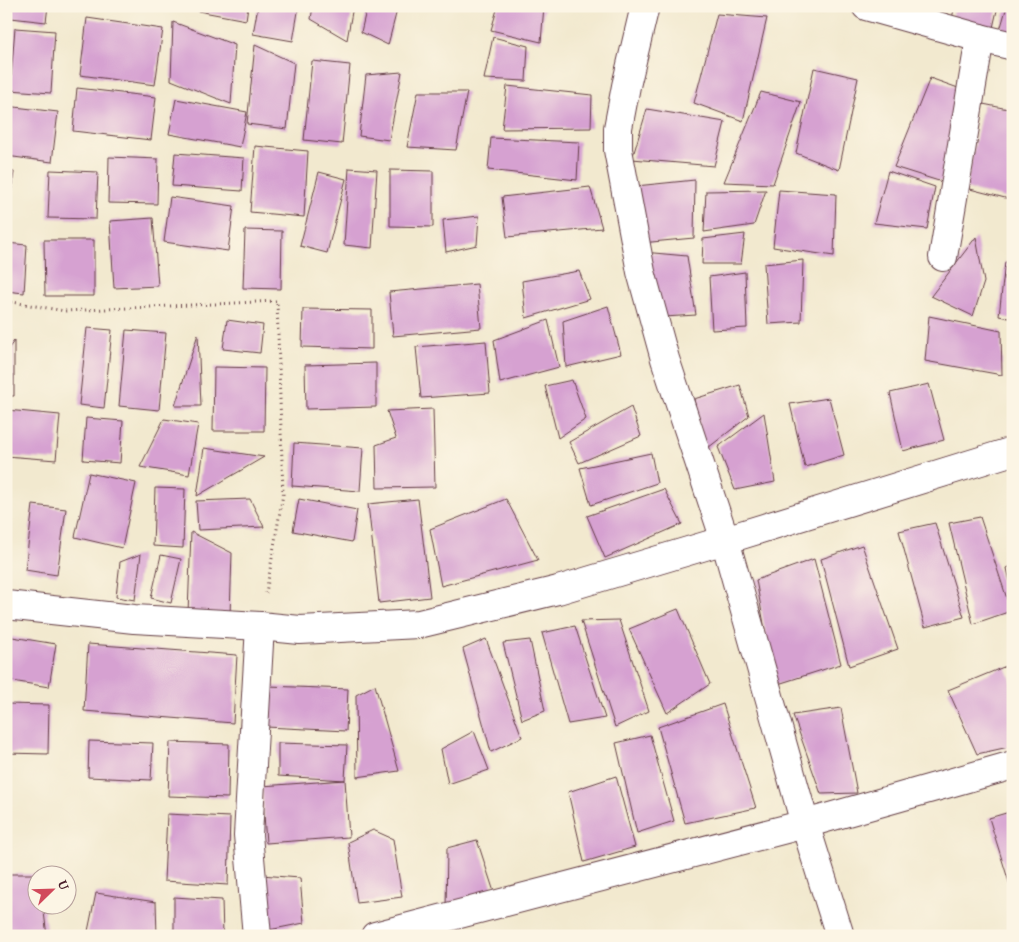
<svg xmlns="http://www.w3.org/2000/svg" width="1019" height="942" font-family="'Gentium Book Plus',serif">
	<rect width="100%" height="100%" fill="#fcf5e5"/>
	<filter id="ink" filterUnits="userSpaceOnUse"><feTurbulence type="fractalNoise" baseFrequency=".02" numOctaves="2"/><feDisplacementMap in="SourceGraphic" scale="10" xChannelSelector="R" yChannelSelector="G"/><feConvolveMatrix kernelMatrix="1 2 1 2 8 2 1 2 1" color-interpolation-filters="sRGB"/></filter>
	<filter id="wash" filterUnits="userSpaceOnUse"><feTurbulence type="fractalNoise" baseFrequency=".0096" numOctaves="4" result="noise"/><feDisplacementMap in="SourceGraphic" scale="20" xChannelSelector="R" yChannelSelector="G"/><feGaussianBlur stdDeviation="1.12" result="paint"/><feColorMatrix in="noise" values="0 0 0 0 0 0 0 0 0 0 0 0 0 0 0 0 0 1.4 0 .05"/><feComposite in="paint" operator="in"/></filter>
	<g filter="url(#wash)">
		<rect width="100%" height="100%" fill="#f2e9cf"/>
		<g id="blocks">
			<g fill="#d6a1d1">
				<path d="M12,6H48L46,22L11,18Z"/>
				<path d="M199,6H248L246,20L198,11Z"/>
				<path d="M258,6H299L293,41L253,34Z"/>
				<path d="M313,6H353L347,40L311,19Z"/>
				<path d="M367,6H398L388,45L361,32Z"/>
				<path d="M498,6H544L541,42L491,30Z"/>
				<path d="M955,6H998L992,32L952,18Z"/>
				<path d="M1007,6H1013V39L998,37Z"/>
				<path d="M717,14L767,18L743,121L694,103Z"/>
				<path d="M87,18L163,29L155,85L80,75Z"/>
				<path d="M173,22L235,45L231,104L171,80Z"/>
				<path d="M15,28L55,31L51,93L10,90Z"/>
				<path d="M493,37L528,46L526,81L484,79Z"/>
				<path d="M255,45L294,63L287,129L247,124Z"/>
				<path d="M312,61L350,65L342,144L304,140Z"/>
				<path d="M814,68L858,78L839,170L796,153Z"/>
				<path d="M402,72L389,140L359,136L366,75Z"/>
				<path d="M930,78L961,89L942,182L894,167Z"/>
				<path d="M507,86L592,95L591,128L502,129Z"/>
				<path d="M77,88L156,97L151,140L73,131Z"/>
				<path d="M418,92H467L456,150L407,147Z"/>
				<path d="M761,92L801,102L773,184L724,182Z"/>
				<path d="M176,99L247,112L240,147L169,134Z"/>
				<path d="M983,104L1013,110V200L966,188Z"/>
				<path d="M6,106L58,112L52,162L6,156Z"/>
				<path d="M647,109L725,122L714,166L632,159Z"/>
				<path d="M491,138L579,142L577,180L488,170Z"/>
				<path d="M255,146L308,151L304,217L250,212Z"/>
				<path d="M175,153L244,158L242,191L172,186Z"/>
				<path d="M109,157L158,159L157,204L108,203Z"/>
				<path d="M349,168L377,170L372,248L344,245Z"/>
				<path d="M6,170L14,172L7,222H6Z"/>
				<path d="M50,170L98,172L96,219L48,218Z"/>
				<path d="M390,170L433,171V227L390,226Z"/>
				<path d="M888,171L935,187L927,229L874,223Z"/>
				<path d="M319,172L346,179L327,253L300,246Z"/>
				<path d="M695,180L694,238L641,243L636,186Z"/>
				<path d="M590,187L602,228L507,237L502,197Z"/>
				<path d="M766,190L754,225L704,232L706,191Z"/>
				<path d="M779,190L836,194L834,256L773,247Z"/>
				<path d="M170,197L234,206L228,251L164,242Z"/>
				<path d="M479,216L477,245L446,252L443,220Z"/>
				<path d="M153,218L158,286L114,288L110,221Z"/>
				<path d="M245,230L282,231L281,289L243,288Z"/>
				<path d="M745,234L741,264H702L703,239Z"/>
				<path d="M976,237L984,282L973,316L931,296Z"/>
				<path d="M44,240H94V296H45Z"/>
				<path d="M6,243L27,245L24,293L6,291Z"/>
				<path d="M643,252L687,256L696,315L664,317Z"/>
				<path d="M803,260L801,322L768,324L764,264Z"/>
				<path d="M1005,262L1013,263V319L999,316Z"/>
				<path d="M579,271L590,299L526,318L522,281Z"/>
				<path d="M745,272L747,328L712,330L709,277Z"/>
				<path d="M477,284L481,328L393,336L389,292Z"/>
				<path d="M608,306L621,354L566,367L563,321Z"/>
				<path d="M303,309L372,310V349L302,347Z"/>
				<path d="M929,316L1001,331L1002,375L925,361Z"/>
				<path d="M227,320L263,325L260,353L223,349Z"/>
				<path d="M548,320L559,367L500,383L494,340Z"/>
				<path d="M87,328L112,330L104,408L79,405Z"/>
				<path d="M126,330L166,333L159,410L119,406Z"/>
				<path d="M198,334L201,406H175Z"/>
				<path d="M14,341V396H6V352Z"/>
				<path d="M486,341L490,393L421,398L416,347Z"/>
				<path d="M376,363V407L306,409L305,365Z"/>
				<path d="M214,367L265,368L264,431H213Z"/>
				<path d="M572,380L586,419L558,438L545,386Z"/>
				<path d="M929,384L944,440L903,451L890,393Z"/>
				<path d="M740,385L749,416L704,451L694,399Z"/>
				<path d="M829,398L844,455L805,467L790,404Z"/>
				<path d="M631,407L641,436L579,463L569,442Z"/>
				<path d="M433,409L435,487L377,488L376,445L396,438L387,411Z"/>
				<path d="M6,410L60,415L56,460L6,456Z"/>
				<path d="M764,413L775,482L735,490L718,447Z"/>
				<path d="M86,418L123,421L120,463L83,460Z"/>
				<path d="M164,419L198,424L189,475L140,467Z"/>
				<path d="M294,443L363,448L360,491L292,486Z"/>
				<path d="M204,448L264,457L197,496Z"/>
				<path d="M651,453L657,483L591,505L580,468Z"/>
				<path d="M89,473L136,483L122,548L75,537Z"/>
				<path d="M155,488L185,489L183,548L153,546Z"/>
				<path d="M664,489L682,524L605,558L587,516Z"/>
				<path d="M250,499L264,527L198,530L196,501Z"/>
				<path d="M299,499L357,510L352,542L293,531Z"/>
				<path d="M418,499L430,597L379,603L368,504Z"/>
				<path d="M506,499L538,560L441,586L430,529Z"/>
				<path d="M33,505L66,509L57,575L25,570Z"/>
				<path d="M980,517L1011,611L973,624L949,523Z"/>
				<path d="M935,523L964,617L925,627L899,531Z"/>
				<path d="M191,532L232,553L230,615L188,613Z"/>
				<path d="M862,545L898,649L849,666L821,559Z"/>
				<path d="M141,554L135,600L116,597L120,562Z"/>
				<path d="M161,555L181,559L171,603L151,598Z"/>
				<path d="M814,559L841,664L775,685L756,580Z"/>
				<path d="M1013,565V591H1012L1007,568Z"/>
				<path d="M678,609L710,684L667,713L629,629Z"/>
				<path d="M619,620L649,711L615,727L581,621Z"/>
				<path d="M575,626L605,718L568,724L542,633Z"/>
				<path d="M6,636L56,644L49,687L6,680Z"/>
				<path d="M486,639L522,737L491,752L463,649Z"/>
				<path d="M530,640L545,711L522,720L503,643Z"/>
				<path d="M88,644L237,655L233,723L84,711Z"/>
				<path d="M1006,666L1013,685V746L977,754L948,690Z"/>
				<path d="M375,685L399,771L357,777L356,695Z"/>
				<path d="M268,686L348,689L346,731L266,727Z"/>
				<path d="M6,704L49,705L48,754L6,753Z"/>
				<path d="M723,704L756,808L685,823L658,727Z"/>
				<path d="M841,708L857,793L821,794L793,715Z"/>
				<path d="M474,731L489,770L448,784L441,749Z"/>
				<path d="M650,735L674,821L637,833L616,743Z"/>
				<path d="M89,741L153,743L151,780L88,777Z"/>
				<path d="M170,742L229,744L228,798L168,796Z"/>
				<path d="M278,743L347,745L345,780L278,776Z"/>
				<path d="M616,776L635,847L584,862L568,792Z"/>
				<path d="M345,780L349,837L266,843L262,786Z"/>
				<path d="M1013,811V892H1012L989,818Z"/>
				<path d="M167,814L230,817L228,885L164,881Z"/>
				<path d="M373,830L393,839L402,897L357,903L348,842Z"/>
				<path d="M477,840L496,898L446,909L447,848Z"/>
				<path d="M6,874H38V904H43L47,936H8Z"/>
				<path d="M261,875L300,878L304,923L264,931Z"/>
				<path d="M96,893L156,902L157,936H87Z"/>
				<path d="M174,897L222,900L223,936H174Z"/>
			</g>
		</g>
	</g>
	<g filter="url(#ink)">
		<use href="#blocks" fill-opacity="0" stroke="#633d44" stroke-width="1"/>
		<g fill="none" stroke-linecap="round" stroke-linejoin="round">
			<defs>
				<g id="minor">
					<path d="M645,6L626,86L618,128V150L641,272L665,359L725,540L805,824L840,936"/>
					<path d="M866,6L980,38L1013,46"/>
					<path d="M943,257L980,38"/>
					<path d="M6,605L134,619L260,626L300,630L419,624L558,590L725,540L1013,451"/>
					<path d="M257,936L248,835L260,626"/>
					<path d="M375,936L805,824L1013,765"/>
				</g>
			</defs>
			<use href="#minor" stroke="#633d44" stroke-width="30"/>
			<path stroke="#633d44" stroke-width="3" stroke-dasharray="1 4" stroke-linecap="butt" d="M6,301L65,311L277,301L283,494L266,593"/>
			<use href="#minor" stroke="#fff" stroke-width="28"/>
		</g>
	</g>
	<rect width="1019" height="942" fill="none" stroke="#fcf5e5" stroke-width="25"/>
	<g transform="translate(52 890) rotate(67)"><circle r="24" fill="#fcf5e5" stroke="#b59f9b"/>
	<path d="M0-4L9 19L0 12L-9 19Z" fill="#d1495b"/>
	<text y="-8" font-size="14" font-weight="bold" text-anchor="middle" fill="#4a1f2b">U</text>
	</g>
</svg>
